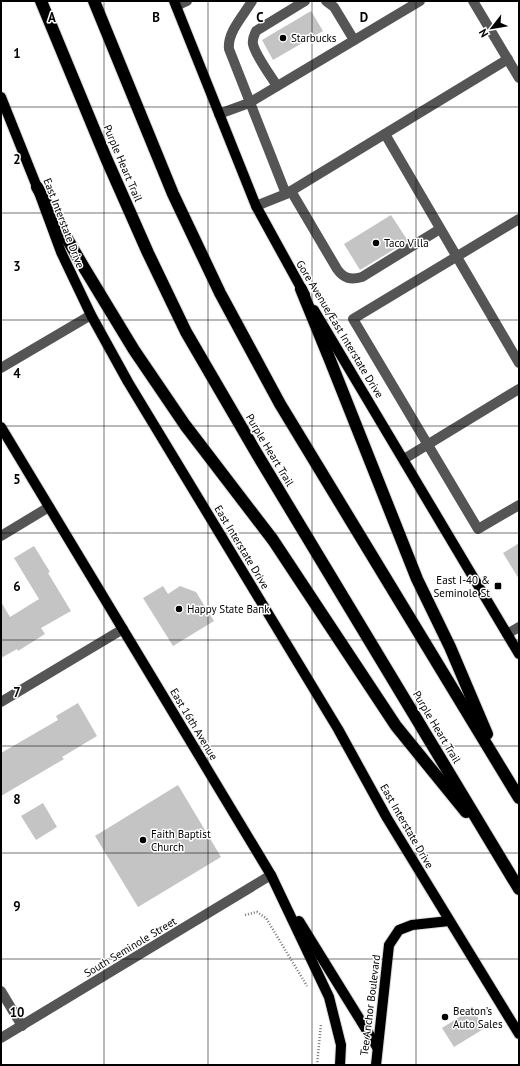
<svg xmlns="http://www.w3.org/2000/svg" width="520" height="1066" font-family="'PT Sans',sans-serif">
	<rect width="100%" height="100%" fill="#fff"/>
	<g fill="#c4c4c4">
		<path d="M311,11L323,31L273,60L262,40Z"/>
		<path d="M391,215L408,241L360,270L344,244Z"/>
		<path d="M519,543V579L503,553Z"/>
		<path d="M34,546L50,572L48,573L71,611L41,628L45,634L18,651L17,649L1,658V602L10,617L39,599L14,558Z"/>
		<path d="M163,586L168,594L180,586L196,592L214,621L173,646L143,598Z"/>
		<path d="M78,703L97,736L62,757L64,759L1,796V753L58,720L56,716Z"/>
		<path d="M178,785L221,857L138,907L95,836Z"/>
		<path d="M43,803L57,827L36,840L21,816Z"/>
		<path d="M472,1009L485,1028L454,1047L442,1028Z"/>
	</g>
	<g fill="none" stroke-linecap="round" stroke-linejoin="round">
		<defs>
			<g id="major">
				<path d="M174,1L256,206L305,295"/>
				<path d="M1,97L37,187L61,252L91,315L128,382L338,729L387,818L519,1034"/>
				<path d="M314,310L519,654"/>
				<path d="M1,427L271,875L329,997L341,1045L340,1065"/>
				<path d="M299,921L377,1047"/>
				<path d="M376,1065L389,945L399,930L412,925L449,921"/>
			</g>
			<g id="highway">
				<path d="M41,1L106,158L148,253L186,332L257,454L519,889"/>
				<path d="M94,1L173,194L220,293L280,404L519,798"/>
				<path d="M37,187L83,266L134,350L185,425L273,540L396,726L466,812"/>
				<path d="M301,289L330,360L417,579L450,647L487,734"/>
			</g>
		</defs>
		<use href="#major" stroke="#dbdbdb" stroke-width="12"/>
		<use href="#highway" stroke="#dbdbdb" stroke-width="14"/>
		<g stroke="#777" stroke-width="2.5" stroke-dasharray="1 2" stroke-linecap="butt">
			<path d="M245,915L257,912L266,918L307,986"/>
			<path d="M317,1065L321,1024"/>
		</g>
		<g stroke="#555" stroke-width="10">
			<path d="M252,1C244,15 227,32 229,49L286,194L256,206"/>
			<path d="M326,1L334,7L354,40"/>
			<path d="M473,1L519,78"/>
			<path d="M176,6L187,1"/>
			<path d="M277,86C271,76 255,55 253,44C252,39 254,36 256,31L305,1"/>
			<path d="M219,114L249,103L420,1"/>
			<path d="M385,134L519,363"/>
			<path d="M291,191L337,269C344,279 351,280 362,277L440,229"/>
			<path d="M286,194L508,59"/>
			<path d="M519,219L353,319L478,529L519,505"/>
			<path d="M1,368L91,315"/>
			<path d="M404,459L519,389"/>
			<path d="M1,536L49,507"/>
			<path d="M507,634L519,627"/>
			<path d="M1,702L123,629"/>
			<path d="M1,991L22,1026"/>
			<path d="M1,1038L271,875"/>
		</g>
		<use href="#major" stroke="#000" stroke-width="10"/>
		<use href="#highway" stroke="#000" stroke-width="12"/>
	</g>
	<path fill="none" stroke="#000" stroke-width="1" stroke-opacity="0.55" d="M104,1V1065M208,1V1065M312,1V1065M416,1V1065M1,107H519M1,213H519M1,320H519M1,426H519M1,533H519M1,640H519M1,746H519M1,853H519M1,959H519"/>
	<g fill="#000" stroke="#fff" stroke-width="1.5">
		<circle cx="283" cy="38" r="4"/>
		<circle cx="376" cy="243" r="4"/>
		<rect x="494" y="582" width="8" height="8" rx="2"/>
		<circle cx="179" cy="609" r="4"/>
		<circle cx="143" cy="840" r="4"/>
		<circle cx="445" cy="1017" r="4"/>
	</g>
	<g text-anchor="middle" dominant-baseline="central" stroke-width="3" stroke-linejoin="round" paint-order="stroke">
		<g font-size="11" fill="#000" stroke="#fff" text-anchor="start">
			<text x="291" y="38">Starbucks</text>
			<text x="384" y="243">Taco Villa</text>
			<text x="490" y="580" text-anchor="end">East I-40 &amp;<tspan x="490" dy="13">Seminole St</tspan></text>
			<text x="187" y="609">Happy State Bank</text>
			<text x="151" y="834">Faith Baptist<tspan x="151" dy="13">Church</tspan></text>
			<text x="453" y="1011">Beaton’s<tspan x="453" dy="13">Auto Sales</tspan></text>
		</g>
		<g font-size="11" fill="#000" stroke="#fff">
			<text transform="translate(123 163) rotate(67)">Purple Heart Trail</text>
			<text transform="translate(64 223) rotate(69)">East Interstate Drive</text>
			<text transform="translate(340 329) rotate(59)">Gore Avenue/East Interstate Drive</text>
			<text transform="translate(270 450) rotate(59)">Purple Heart Trail</text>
			<text transform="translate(242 547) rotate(59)">East Interstate Drive</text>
			<text transform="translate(194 724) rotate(59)">East 16th Avenue</text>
			<text transform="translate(437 727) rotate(59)">Purple Heart Trail</text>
			<text transform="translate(407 826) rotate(60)">East Interstate Drive</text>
			<text transform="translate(130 947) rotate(-31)">South Seminole Street</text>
			<text transform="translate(370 1005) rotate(-83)">Tee Anchor Boulevard</text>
		</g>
	</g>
	<g font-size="13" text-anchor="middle" font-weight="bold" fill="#000" stroke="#fff" stroke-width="3" stroke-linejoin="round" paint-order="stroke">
		<text x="52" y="22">A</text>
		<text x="156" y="22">B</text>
		<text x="260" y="22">C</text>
		<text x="364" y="22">D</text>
		<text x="17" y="58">1</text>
		<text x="17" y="164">2</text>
		<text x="17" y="271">3</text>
		<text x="17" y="378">4</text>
		<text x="17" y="484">5</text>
		<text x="17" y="591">6</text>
		<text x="17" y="697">7</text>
		<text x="17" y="804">8</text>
		<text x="17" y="911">9</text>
		<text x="17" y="1017">10</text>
	</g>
	<rect width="520" height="1066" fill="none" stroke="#000000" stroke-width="4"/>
	<g transform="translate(492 28) rotate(239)" stroke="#ffffff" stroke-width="3" paint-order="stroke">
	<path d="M0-3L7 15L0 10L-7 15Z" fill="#000000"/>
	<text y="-6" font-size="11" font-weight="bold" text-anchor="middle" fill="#000000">N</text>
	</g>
</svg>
